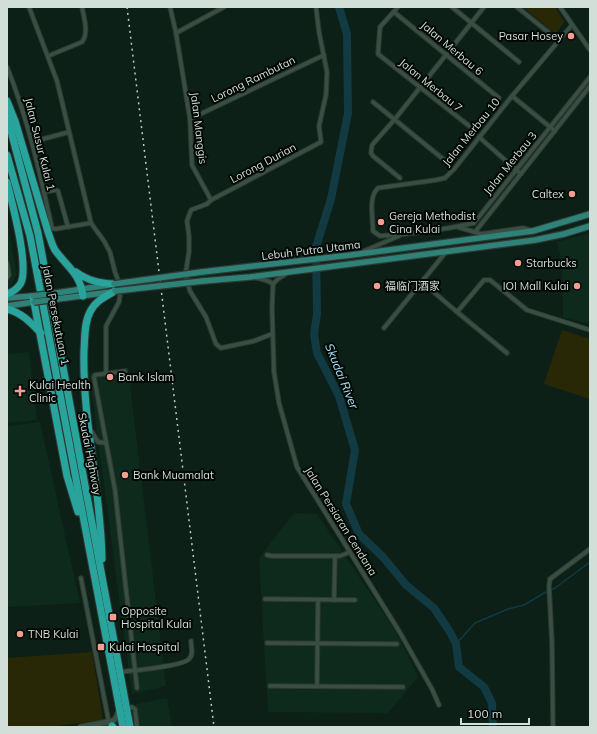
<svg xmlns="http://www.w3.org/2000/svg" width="597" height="734" font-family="Mulish,'Noto Sans SC',sans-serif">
	<rect width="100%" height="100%" fill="#0c2017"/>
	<g fill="#0d2a1d">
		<path d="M7,222L17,274L11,286L7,288Z"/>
		<path d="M590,233V324L563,317L562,261L557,242Z"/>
		<path d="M29,352L37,420L7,423V354Z"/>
		<path d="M128,368L166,686L132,694L89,373Z"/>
		<path d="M40,422L80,603L7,607V426Z"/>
		<path d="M294,513L317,514L396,632L418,677L388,713L268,712L259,558Z"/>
		<path d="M167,698L172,727H139L136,704Z"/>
	</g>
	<g fill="#292806">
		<path d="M523,7H555L564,22L556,34Z"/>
		<path d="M562,330L590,339V399L544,384Z"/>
		<path d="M92,652L103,720L49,727H7V658Z"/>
	</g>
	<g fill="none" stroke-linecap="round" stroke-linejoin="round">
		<g stroke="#113a43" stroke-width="1.5">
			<path d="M551,590L555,588L590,562"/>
			<path d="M456,644L475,623L508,609L524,605L546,592"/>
		</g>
		<path stroke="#113a43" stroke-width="8" d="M339,7L347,34L348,113L331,199L316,247L317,314L314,334L317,353L339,396L355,450L346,504L359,534L383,557L406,585L434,608L450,632L456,644L459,667L484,687L492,703L493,727"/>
		<defs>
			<g id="street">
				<path d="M170,7L176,33L190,119L192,165L211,200L207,204L191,210L187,221L189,236V252L186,271L187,281L190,291L206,317L216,344L221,348L254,341L272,334"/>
				<path d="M398,7L380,27L378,54L473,129"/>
				<path d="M452,7L519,62"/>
				<path d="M517,7L548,32"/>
				<path d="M560,7L590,50"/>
				<path d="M394,12L499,98"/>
				<path d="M572,25L512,96L455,168L445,178L436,180L378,188C368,197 373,218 373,231L380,236C411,234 443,230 474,223L590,77"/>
				<path d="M176,33L224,7"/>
				<path d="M48,56L82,42C89,33 84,18 82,7"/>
				<path d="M7,67C28,119 40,173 52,228L55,229L91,223L57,81L29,7"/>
				<path d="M512,96L555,131"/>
				<path d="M373,102L448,163"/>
				<path d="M190,119L324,55"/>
				<path d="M479,137L521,174"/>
				<path d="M32,142L69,132"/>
				<path d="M400,178L373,156L371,153L372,145L395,119L484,7"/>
				<path d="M44,192L56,190L58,191L68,227"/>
				<path d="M211,200L321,142L319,126L326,95L327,72L319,32L316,7"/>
				<path d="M91,223L104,241L110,252L115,272L121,288L119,302L106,326V374"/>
				<path d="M458,227L481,234L523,228L530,230"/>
				<path d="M475,232L590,86"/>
				<path d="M364,251L399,236"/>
				<path d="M7,263L9,275L7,278"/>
				<path d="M256,278C263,279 268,280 273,284"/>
				<path d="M422,282L457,312L484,280H490L527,310L590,330"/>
				<path d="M273,284L272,308L274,372L279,403L297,467L399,631L432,689L439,705"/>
				<path d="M273,284L278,279L286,274"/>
				<path d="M457,312L507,353"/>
				<path d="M384,328L446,252"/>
				<path d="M125,371L95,375L94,377L115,490L137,688"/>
				<path d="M92,432L98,442L106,443"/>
				<path d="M267,555L272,556H340L350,552"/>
				<path d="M81,578L109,723"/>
				<path d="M265,599L355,600"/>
				<path d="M334,600L335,556"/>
				<path d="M267,643L397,644"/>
				<path d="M119,672C132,671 183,666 189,659C194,655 191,647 191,641"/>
				<path d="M270,686L403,687"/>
				<path d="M317,686L318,600"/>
				<path d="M126,708L132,707L135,709L137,727"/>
				<path d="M553,727L552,643L549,586L550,579L590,549"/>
			</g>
			<path id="secondary" d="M81,727L113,721L116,718L119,711"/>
			<g id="primary">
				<path d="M202,272L351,255L533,231L590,214"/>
				<path d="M203,281L250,277L535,240L564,234L590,226"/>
				<path d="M63,292L109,285"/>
				<path d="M7,298L33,296"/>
				<path d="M65,298L111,292"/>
				<path d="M7,306L34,302"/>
			</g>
			<g id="highway">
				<path d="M7,101L15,121L48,232C50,237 52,245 55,250C67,267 80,273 83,296"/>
				<path d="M7,116L38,233L130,727"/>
				<path d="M7,155L30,236L123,727"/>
				<path d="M7,182C12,203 29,264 21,283C18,288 13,292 7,294"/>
				<path d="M76,272C88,281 100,283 114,284"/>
				<path d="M33,297L67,476L78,512"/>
				<path d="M7,309C22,313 30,322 41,333"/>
				<path d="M102,559C101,489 82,421 84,350C85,338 84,323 90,312C95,301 105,297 115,291"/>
				<path d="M112,726L113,727"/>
			</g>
		</defs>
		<use href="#street" stroke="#2e3933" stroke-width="5.5"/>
		<use href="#secondary" stroke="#2e3933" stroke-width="7"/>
		<use href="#primary" stroke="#2e3933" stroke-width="8"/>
		<use href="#highway" stroke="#2e3933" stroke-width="9"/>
		<use href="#street" stroke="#394f43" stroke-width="3.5"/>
		<use href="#secondary" stroke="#394f43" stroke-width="5"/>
		<use href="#primary" stroke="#2f8278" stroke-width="5.5"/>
		<use href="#highway" stroke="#28a49c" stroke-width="7"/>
		<path stroke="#bdcac3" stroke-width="1.5" stroke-dasharray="2 4" stroke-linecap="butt" d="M127,7L214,727"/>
		<defs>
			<g id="primary-bridge">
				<path d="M114,284L202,272"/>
				<path d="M115,291L203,281"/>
				<path d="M33,296L63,292"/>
				<path d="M34,302L65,298"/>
			</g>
		</defs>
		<use href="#primary-bridge" stroke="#2e3933" stroke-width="8" stroke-linecap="butt"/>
		<use href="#primary-bridge" stroke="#2f8278" stroke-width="5.5"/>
	</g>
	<g fill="#f59d90" stroke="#020805" stroke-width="1.5">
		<circle cx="571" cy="36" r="4"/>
		<circle cx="572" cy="194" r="4"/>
		<circle cx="381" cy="222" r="4"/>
		<circle cx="518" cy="263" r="4"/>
		<circle cx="377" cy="286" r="4"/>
		<circle cx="577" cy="286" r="4"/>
		<circle cx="110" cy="377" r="4"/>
		<path d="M18 385h4v4h4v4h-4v4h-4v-4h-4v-4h4z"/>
		<circle cx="125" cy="475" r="4"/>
		<rect x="109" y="613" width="8" height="8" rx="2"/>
		<circle cx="20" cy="634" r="4"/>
		<rect x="97" y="643" width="8" height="8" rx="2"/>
	</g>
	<g text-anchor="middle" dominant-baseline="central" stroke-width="4" stroke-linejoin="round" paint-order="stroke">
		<g font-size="11" fill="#d2dfd8" stroke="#020805" text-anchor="start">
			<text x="563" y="36" text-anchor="end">Pasar Hosey</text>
			<text x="564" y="194" text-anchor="end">Caltex</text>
			<text x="389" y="216">Gereja Methodist<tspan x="389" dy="13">Cina Kulai</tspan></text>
			<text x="526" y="263">Starbucks</text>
			<text x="385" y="286">福临门酒家</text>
			<text x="569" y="286" text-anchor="end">IOI Mall Kulai</text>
			<text x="118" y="377">Bank Islam</text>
			<text x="29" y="385">Kulai Health<tspan x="29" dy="13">Clinic</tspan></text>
			<text x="133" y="475">Bank Muamalat</text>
			<text x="121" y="611">Opposite<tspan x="121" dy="13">Hospital Kulai</tspan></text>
			<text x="28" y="634">TNB Kulai</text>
			<text x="109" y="647">Kulai Hospital</text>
		</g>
		<g font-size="11" fill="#d2dfd8" stroke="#020805">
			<text transform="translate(452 48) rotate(40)">Jalan Merbau 6</text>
			<text transform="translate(253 79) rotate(-26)">Lorong Rambutan</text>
			<text transform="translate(431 85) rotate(39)">Jalan Merbau 7</text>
			<text transform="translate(199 128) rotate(83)">Jalan Manggis</text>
			<text transform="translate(471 132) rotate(-51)">Jalan Merbau 10</text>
			<text transform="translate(40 144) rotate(76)">Jalan Susur Kulai 1</text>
			<text transform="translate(263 163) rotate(-28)">Lorong Durian</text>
			<text transform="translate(510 163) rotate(-51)">Jalan Merbau 3</text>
			<text transform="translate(311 250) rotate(-7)">Lebuh Putra Utama</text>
			<text transform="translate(56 315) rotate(79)">Jalan Persekutuan 1</text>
			<text transform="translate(90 454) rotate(79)">Skudai Highway</text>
			<text transform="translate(341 521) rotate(58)">Jalan Persiaran Cendana</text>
		</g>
		<g font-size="12" font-style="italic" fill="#aae7f7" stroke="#020805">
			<text transform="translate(342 376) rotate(68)">Skudai River</text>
		</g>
	</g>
	<rect width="597" height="734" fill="none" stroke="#d2dfd8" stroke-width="16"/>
	<path d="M461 718v6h68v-6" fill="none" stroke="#d2dfd8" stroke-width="2"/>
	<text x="467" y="718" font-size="12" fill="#d2dfd8" stroke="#020805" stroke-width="3" paint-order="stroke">100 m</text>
</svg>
